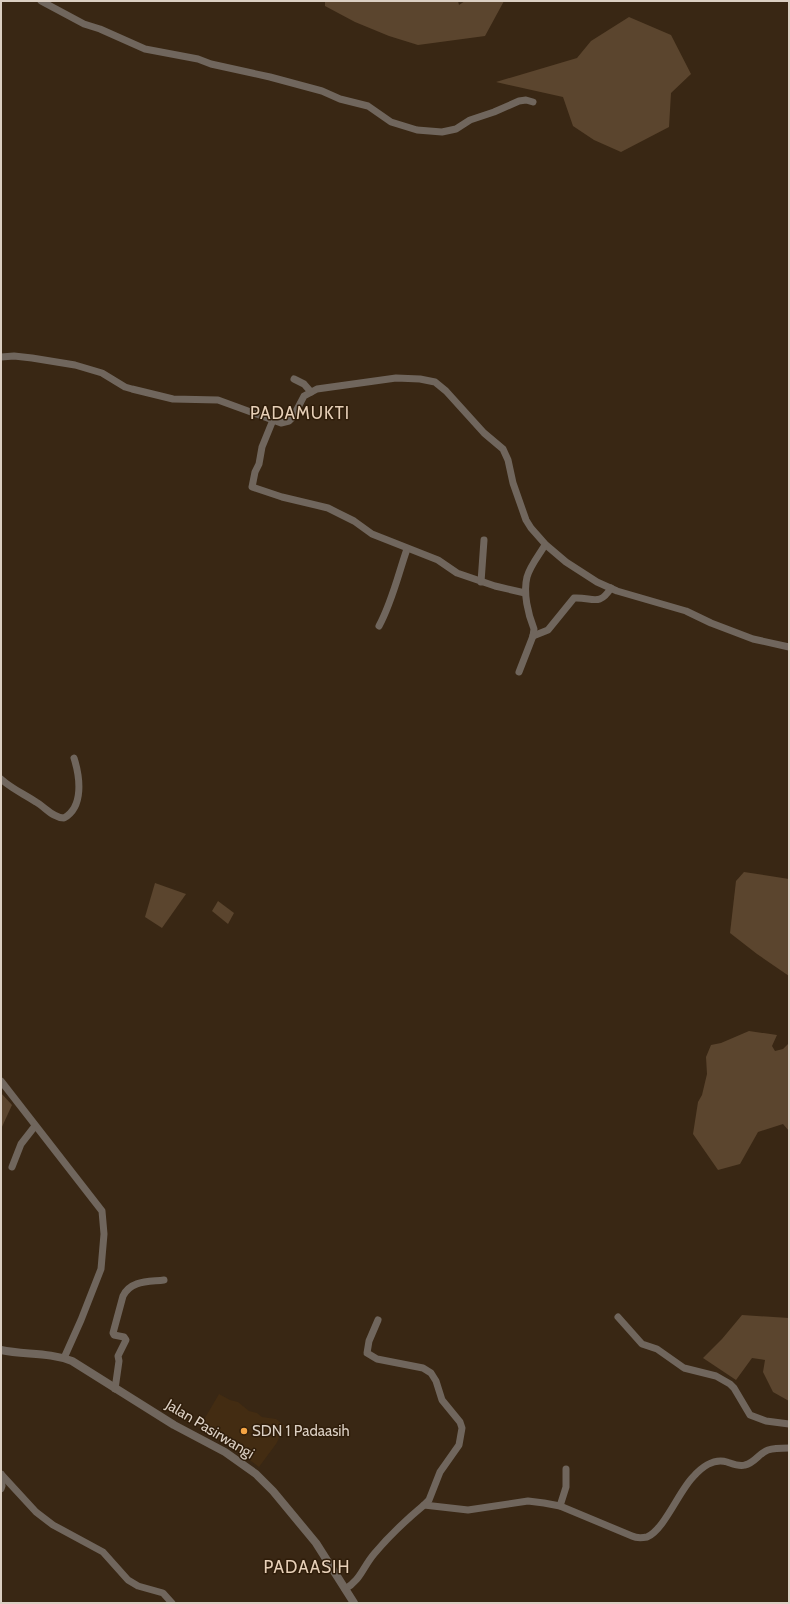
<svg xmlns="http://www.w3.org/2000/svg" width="790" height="1604" font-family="Cabin,sans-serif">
	<rect width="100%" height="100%" fill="#392714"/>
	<path fill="#432c12" d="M219,1394L230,1400L238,1402L249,1411L257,1413L262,1417L276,1419L285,1426L276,1444L259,1467L236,1450L199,1428Z"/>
	<g fill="#5b452e">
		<path d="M325,1H458L459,5L465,1H504L485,36L418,45L389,36L355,22L325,6Z"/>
		<path d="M629,17L671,35L691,74L671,93L669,127L621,152L594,140L573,126L563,97L496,82L577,58L591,41Z"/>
		<path d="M744,872L789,879V976L757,954L730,933L736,881Z"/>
		<path d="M155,883L186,894L162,928L145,917Z"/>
		<path d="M218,901L234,913L228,924L212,911Z"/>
		<path d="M749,1031L777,1035L772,1046L775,1051L783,1049L789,1043V1131L783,1124L758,1132L740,1164L718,1170L693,1134L698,1102L702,1095L707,1074L706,1057L711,1045L721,1043Z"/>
		<path d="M1,1093L12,1105L1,1129Z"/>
		<path d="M742,1315L789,1318V1401L773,1392L763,1372L765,1360L752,1358L736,1380L703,1358L722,1339Z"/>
	</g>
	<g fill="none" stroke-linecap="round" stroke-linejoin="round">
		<g stroke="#70665d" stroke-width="7">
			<path d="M41,1L84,24L100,29L145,49L198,59L211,64L270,77L322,91L340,99L368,106L391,122L417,130L442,132L456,129L470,120L494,112L519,101L526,100L533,102"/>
			<path d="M1,357L14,356L32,358L75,365L102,373L125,387L132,389L173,399L218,400L281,423L289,421L293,417L304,396L317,389L396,378L420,379L435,382L446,391L484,433L503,449L508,460L513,483L526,520L531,528L546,545L566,562L597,582L617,591L686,611L711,623L753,639L789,647"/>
			<path d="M294,379L304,384L311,392"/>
			<path d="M273,420L262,447L259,464L255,472L252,487L282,497L328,508L354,521L372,534L438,560L457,573L495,586L525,593"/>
			<path d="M481,582L484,540"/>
			<path d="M379,626C392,602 398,575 407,549"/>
			<path d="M533,636L548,630L574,598C593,597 599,607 611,588"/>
			<path d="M519,672L533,636L534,629C528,614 523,593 527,577C530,566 539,555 545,545"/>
			<path d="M1,779C12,789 24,794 36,802C45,807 53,818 64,818C84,807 80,777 74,758"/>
			<path d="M1,1081L102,1211L104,1234L101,1269L81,1320L64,1358"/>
			<path d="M12,1167L21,1144L35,1126"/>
			<path d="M618,1317L642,1344L657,1349L684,1368L716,1376L730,1384L734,1388L750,1415L766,1421L789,1424"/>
			<path d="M378,1320L369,1341L367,1353L377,1359L423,1368L431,1373L436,1381L442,1400L460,1422L462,1428L459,1445L440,1472L429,1500L424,1505"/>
			<path d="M115,1389L119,1361L118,1356L126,1340L124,1337L114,1335L113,1333L123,1296C131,1280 149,1282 164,1280"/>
			<path d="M2,1475L36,1512L53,1525L103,1552L128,1580L138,1586L163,1593L172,1603"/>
			<path d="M1,1489L2,1486L1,1474"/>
			<path d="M560,1506L566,1487V1469"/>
			<path d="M345,1589C360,1581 363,1567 374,1554C389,1536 406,1520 424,1505L468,1510L528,1501L544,1503L560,1506L632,1536C636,1538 642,1538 647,1537C664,1530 679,1491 693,1477C702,1467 713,1458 727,1462C733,1464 739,1467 745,1465C755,1463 759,1453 768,1450C774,1448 782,1448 789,1448"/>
		</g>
		<path stroke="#70665d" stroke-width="8" d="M1,1350C24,1355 49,1352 72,1361L174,1425L225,1452L256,1474L273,1491L316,1543L354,1603"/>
	</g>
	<circle fill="#f4a444" stroke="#2f1d0a" stroke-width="1.5" cx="244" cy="1431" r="4"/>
	<g text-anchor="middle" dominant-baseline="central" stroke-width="3" stroke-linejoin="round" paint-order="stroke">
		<g font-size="15" fill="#dbcfc3" stroke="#2f1d0a">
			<text transform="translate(210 1429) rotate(31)">Jalan Pasirwangi</text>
		</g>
		<g font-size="15" fill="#dbcfc3" stroke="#2f1d0a" text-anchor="start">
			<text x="252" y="1431">SDN 1 Padaasih</text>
		</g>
		<g font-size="17" letter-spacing="1" fill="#e7d0b8" stroke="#2f1d0a">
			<text x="300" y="413">PADAMUKTI</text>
			<text x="307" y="1567">PADAASIH</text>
		</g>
	</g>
	<rect width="790" height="1604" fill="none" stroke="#dbcfc3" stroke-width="4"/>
</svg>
